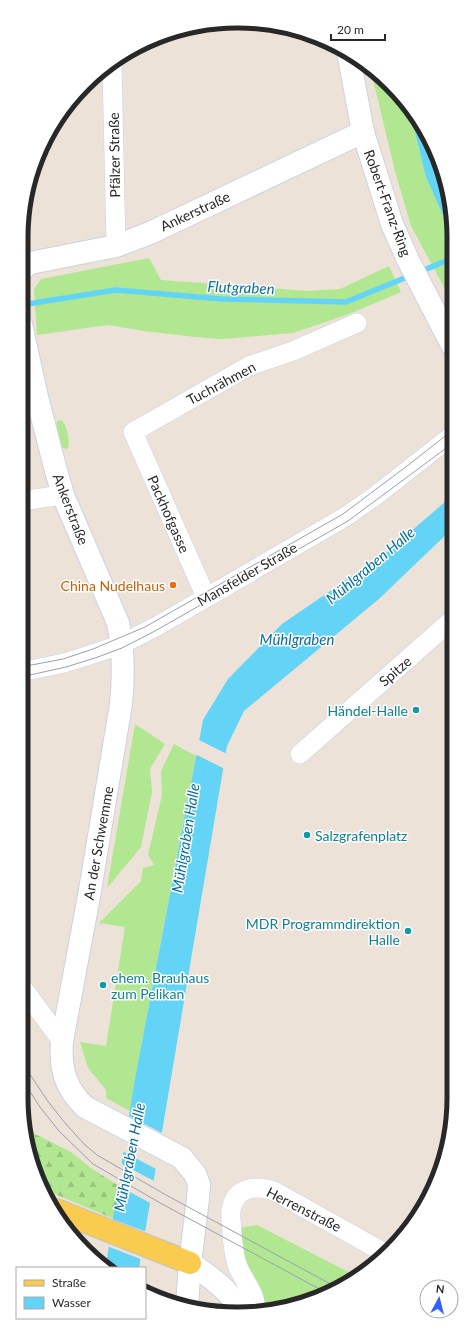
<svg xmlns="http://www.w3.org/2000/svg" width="475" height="1335" font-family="Lato,sans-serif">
	<defs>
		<pattern id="forest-firs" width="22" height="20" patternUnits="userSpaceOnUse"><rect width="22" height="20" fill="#b1e790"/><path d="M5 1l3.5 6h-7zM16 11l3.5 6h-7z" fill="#98c67c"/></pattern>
	</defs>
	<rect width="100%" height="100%" fill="#ece2d8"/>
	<g fill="#b1e790">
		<path d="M371,71L400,95L409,108L426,177L452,236V302L411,226L395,171Z"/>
		<path d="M149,258L161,280L308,291L340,289L389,266L401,292L349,314L293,333L222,339L195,337L144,331L108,325L37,335L34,289L41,279Z"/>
		<path d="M61,420C67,425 70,440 68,448L66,449L62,447L56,426L57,421Z"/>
		<path d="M135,724L165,744L150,769L152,792L141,847L107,888Z"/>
		<path d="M174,744L196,756L134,1084L130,1111L106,1098V1090L88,1068L80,1042L106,1046L125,927L99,923L141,881L143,868L154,865L148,855L162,795L161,771Z"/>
		<path d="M257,1225L358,1277L293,1307L268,1308L255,1284L243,1257L239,1228Z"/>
	</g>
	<path fill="url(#forest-firs)" d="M27,1130L71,1152L91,1168L119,1186L114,1219L43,1189L37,1180Z"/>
	<g fill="#63d4f6">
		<path d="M409,108L432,142L452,209V236L426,177Z"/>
		<path d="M453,495V528L380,598L244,711L227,746L139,1268H111L106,1264L134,1084L203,720L228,679L282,624L387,552Z"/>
	</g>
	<g fill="#ece2d8">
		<path d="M197,739L227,754L225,769L195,754Z"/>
		<path d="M127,1115L164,1134L158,1170L122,1151Z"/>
		<path d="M120,1163L156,1182L152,1204L117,1185Z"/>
		<path d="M112,1219L147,1232L143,1260L107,1246Z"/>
	</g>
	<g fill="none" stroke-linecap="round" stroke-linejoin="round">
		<g stroke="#63d4f6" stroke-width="5.5">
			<path d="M420,272L452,258"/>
			<path d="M21,305L116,290L222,299L346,302L412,275"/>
		</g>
		<defs>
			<g id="minor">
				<path d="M112,65L116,246"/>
				<path d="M21,501L63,495"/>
				<path d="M206,597L133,432L249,366L293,351L357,323"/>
				<path d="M21,672L64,663L96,653L122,644L159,625L345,517L375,496L453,435"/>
				<path d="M300,754L453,619"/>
				<path d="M21,986L62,1041"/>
				<path d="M255,1309C257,1295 244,1281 238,1267C234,1257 233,1246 232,1234C232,1226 230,1218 231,1210C235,1187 255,1185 274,1191L383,1252"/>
			</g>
			<g id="tertiary">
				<path d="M348,52L363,132L392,224L408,260L452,345"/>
				<path d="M21,270L30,263L116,246L150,233L363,132"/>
				<path d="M21,324L37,397L55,467L63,495L118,623C124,651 124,675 121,704L89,896L62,1041C60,1069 65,1088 85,1107L182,1158L195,1174L199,1184L198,1199L190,1263L187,1305"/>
				<path d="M190,1263C211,1277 227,1289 242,1310"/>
			</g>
			<path id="primary" d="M56,1210L190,1263"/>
		</defs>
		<use href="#minor" stroke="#cdd2e2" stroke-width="20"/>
		<use href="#tertiary" stroke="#cdd2e2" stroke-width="24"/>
		<use href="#primary" stroke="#c3c3c3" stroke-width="24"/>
		<use href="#minor" stroke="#fff" stroke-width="19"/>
		<use href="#tertiary" stroke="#fff" stroke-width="22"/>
		<use href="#primary" stroke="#f9cb4f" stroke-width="22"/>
		<g stroke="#9b9fb4" stroke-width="1">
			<path d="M21,667L63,659L93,649L145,627L343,514L407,466L453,430"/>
			<path d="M21,677L66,667L98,657L122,648L155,631L348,521L453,443"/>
			<path d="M21,1061L47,1100L65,1123L84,1144L97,1155L166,1195L336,1287"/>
			<path d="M21,1078L40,1107L59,1131L93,1164L162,1204L325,1292"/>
		</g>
	</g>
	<circle fill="#e8710a" stroke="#fff" stroke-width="1.5" cx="173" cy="585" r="4"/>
	<g fill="#0f9aa8" stroke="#fff" stroke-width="1.5">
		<circle cx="416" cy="710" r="4"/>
		<circle cx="307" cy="835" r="4"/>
		<circle cx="408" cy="931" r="4"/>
		<circle cx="103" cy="985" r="4"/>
	</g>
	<g text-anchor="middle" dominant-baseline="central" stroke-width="3" stroke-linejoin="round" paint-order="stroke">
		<g font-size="14" fill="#282828" stroke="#fff">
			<text transform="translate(114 155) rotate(-91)">Pfälzer Straße</text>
			<text transform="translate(388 203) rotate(70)">Robert-Franz-Ring</text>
			<text transform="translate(195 211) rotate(-25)">Ankerstraße</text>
			<text transform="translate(221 383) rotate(-28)">Tuchrähmen</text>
			<text transform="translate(71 509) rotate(69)">Ankerstraße</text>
			<text transform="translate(169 514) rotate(66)">Packhofgasse</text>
			<text transform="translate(247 574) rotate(-30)">Mansfelder Straße</text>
			<text transform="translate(395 671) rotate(-41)">Spitze</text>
			<text transform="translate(98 843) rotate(-80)">An der Schwemme</text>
			<text transform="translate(304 1209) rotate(27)">Herrenstraße</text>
		</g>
		<g font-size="14" fill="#c56008" stroke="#fff" text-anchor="end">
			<text x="165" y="585">China Nudelhaus</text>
		</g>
		<g font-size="14" fill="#0d838f" stroke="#fff" text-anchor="end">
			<text x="408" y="710">Händel-Halle</text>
			<text x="315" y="835" text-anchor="start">Salzgrafenplatz</text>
			<text x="400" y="923">MDR Programmdirektion<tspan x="400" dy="16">Halle</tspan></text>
			<text x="111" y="977" text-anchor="start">ehem. Brauhaus<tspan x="111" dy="16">zum Pelikan</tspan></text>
		</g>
		<g font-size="15" font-style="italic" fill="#056f9f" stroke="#fff">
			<text transform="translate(241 287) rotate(2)">Flutgraben</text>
			<text transform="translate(370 565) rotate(-40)">Mühlgraben Halle</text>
			<text x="297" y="639">Mühlgraben</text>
			<text transform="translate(185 838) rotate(-81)">Mühlgraben Halle</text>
			<text transform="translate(129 1157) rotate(-79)">Mühlgraben Halle</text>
		</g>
	</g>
	<path d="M0 0H475V1335H0ZM237 28H238A209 209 0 0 1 447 237V1098A209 209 0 0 1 238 1307H237A209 209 0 0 1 28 1098V237A209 209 0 0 1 237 28Z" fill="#fff" fill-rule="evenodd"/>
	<path fill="none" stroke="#282828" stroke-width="5" d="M237 28H238A209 209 0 0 1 447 237V1098A209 209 0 0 1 238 1307H237A209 209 0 0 1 28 1098V237A209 209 0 0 1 237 28Z"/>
	<rect x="16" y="1267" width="130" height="52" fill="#ffffff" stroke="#a9a9a9"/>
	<rect x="24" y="1280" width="20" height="6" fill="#f9cb4f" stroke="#a9a9a9"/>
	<text x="52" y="1287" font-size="12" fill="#282828">Straße</text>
	<rect x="24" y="1297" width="20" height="12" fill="#63d4f6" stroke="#a9a9a9"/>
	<text x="52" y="1307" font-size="12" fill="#282828">Wasser</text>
	<g transform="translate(439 1299) rotate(7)"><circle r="19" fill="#ffffff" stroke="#a9a9a9"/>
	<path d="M0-3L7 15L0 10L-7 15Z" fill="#315fff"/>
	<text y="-6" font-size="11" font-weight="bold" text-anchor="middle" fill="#282828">N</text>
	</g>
	<path d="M331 34v6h54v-6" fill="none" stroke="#282828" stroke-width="2"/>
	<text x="337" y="34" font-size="12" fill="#282828" stroke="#ffffff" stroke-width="3" paint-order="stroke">20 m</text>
</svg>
